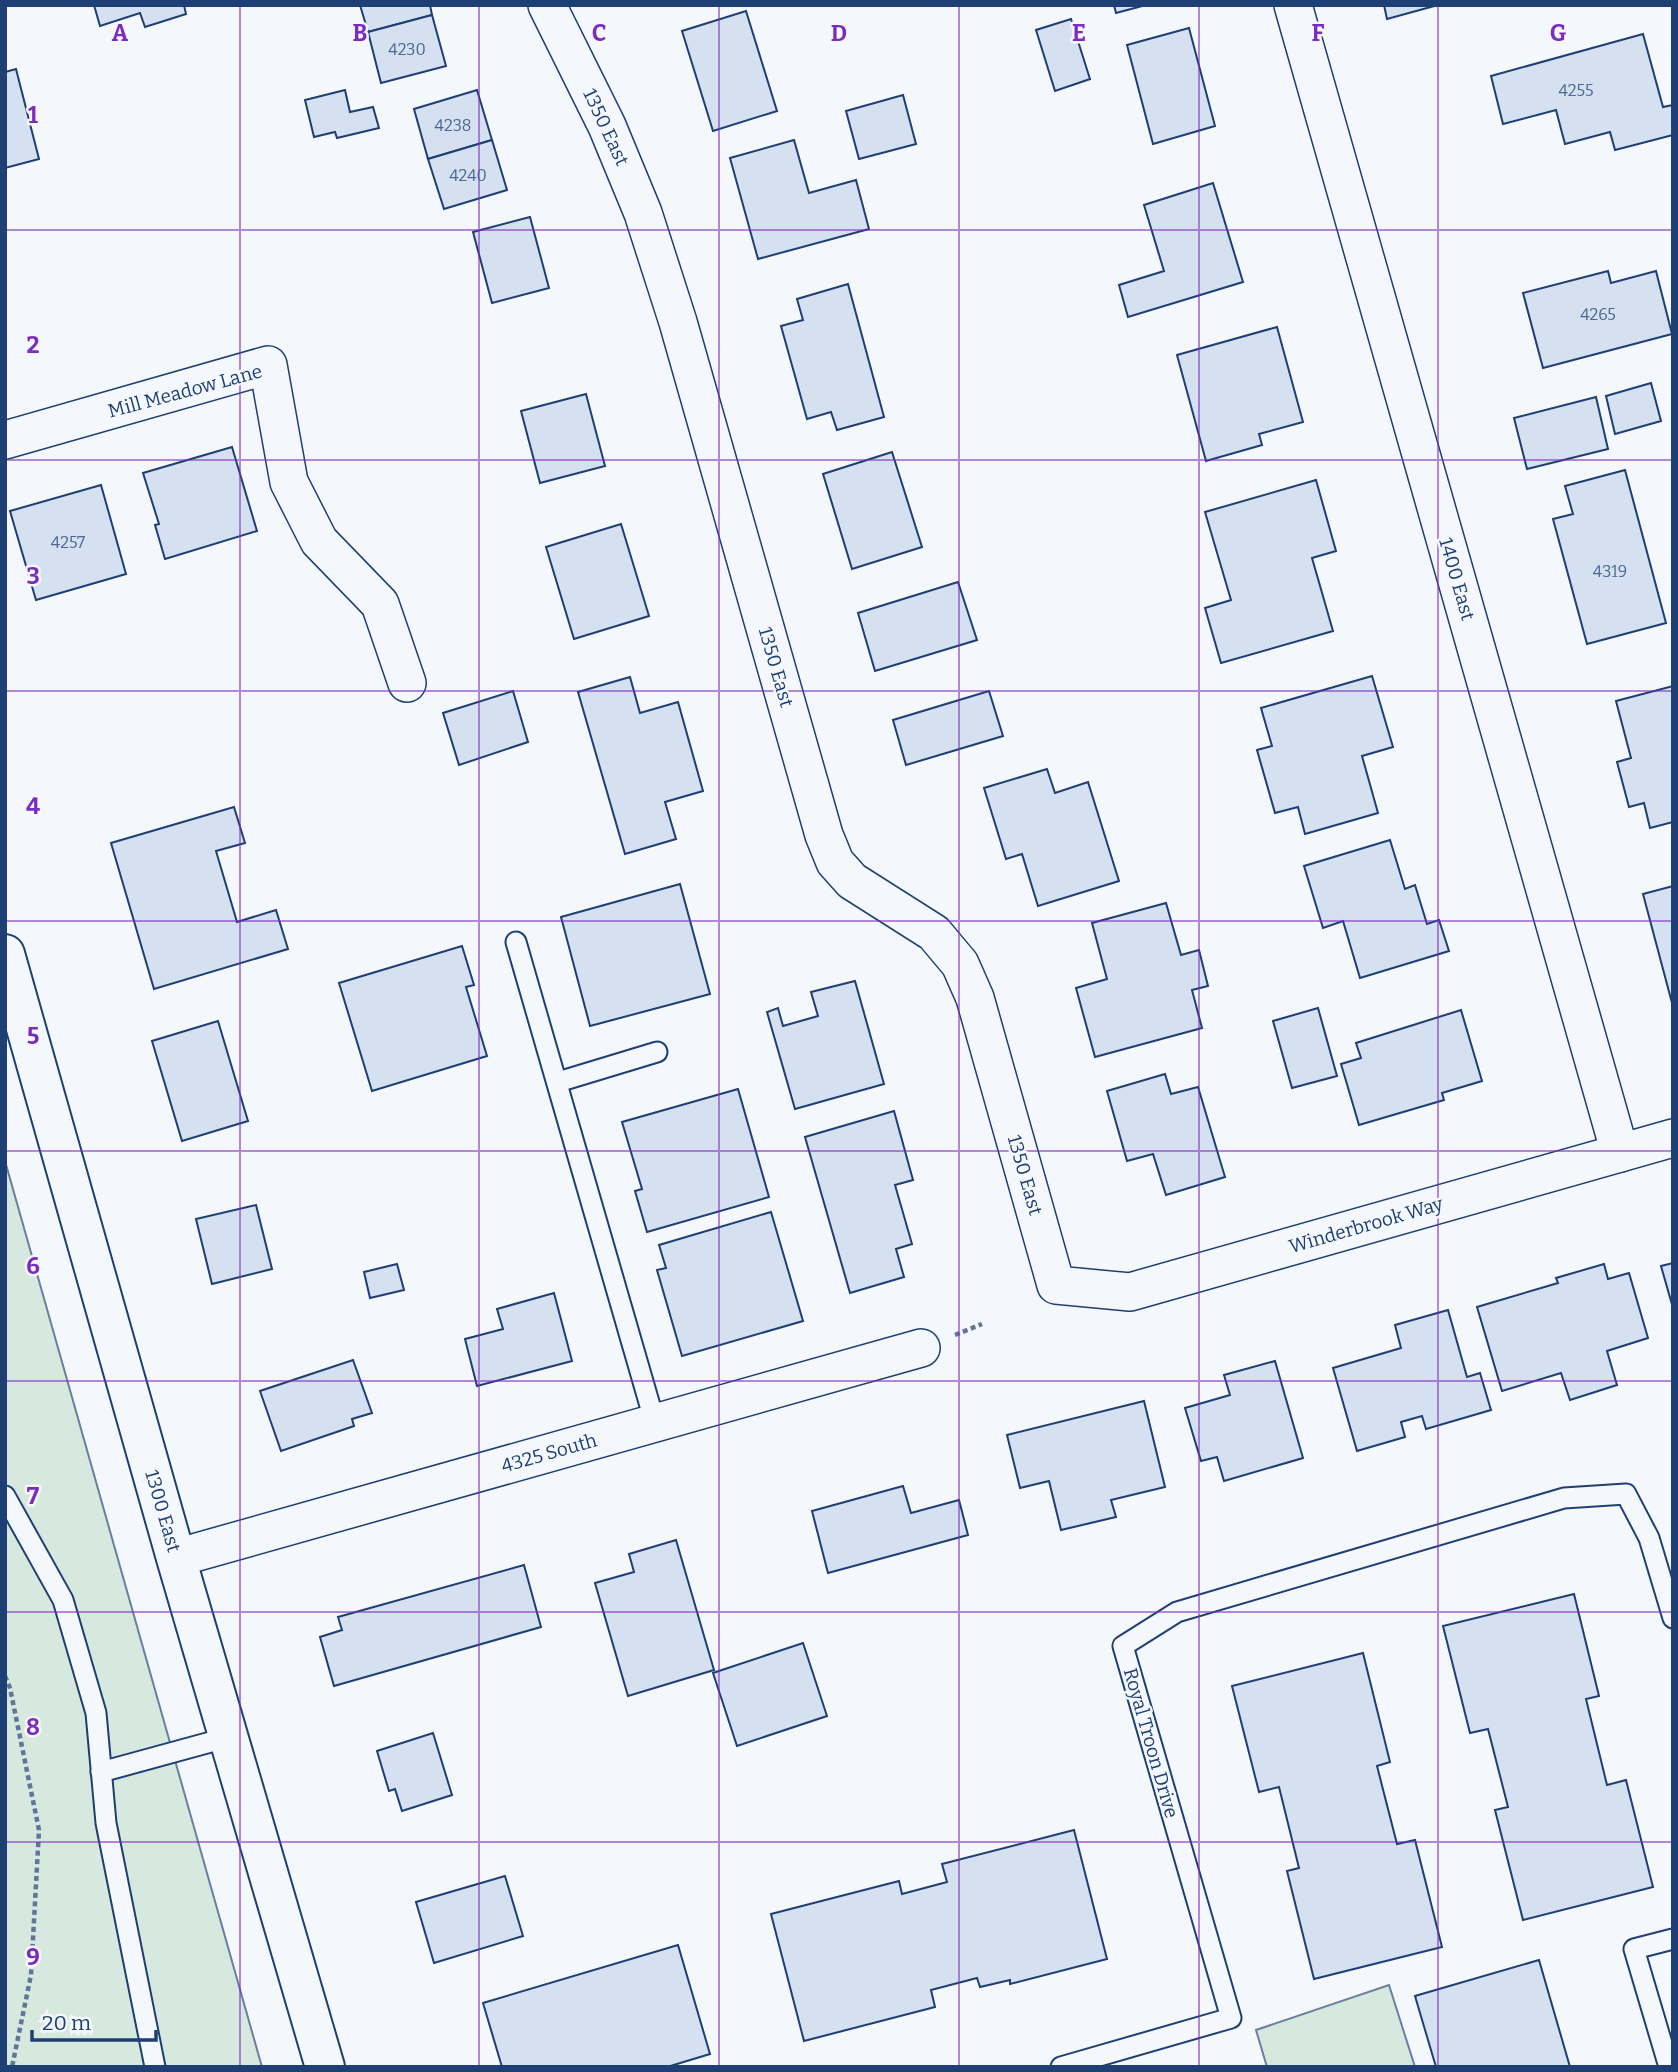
<svg xmlns="http://www.w3.org/2000/svg" width="1678" height="2072" font-family="Bitter,serif">
	<rect width="100%" height="100%" fill="#f4f7fb"/>
	<g fill="#d7e8df" stroke="#687fa3" stroke-width="2">
		<path d="M5,1161L262,2067H5Z"/>
		<path d="M1389,1985L1415,2067H1267L1256,2030Z"/>
	</g>
	<g fill="#d5e0f0" stroke="#1d3f73" stroke-width="2">
		<path d="M94,5H184L186,14L145,27L140,13L100,26Z"/>
		<path d="M360,5H430L432,15L368,32Z"/>
		<path d="M1114,5H1146L1116,13Z"/>
		<path d="M1384,5H1438L1387,19Z"/>
		<path d="M746,11L777,111L713,131L682,31Z"/>
		<path d="M432,15L446,66L381,83L368,32Z"/>
		<path d="M1071,19L1090,79L1055,91L1036,30Z"/>
		<path d="M1189,28L1215,126L1153,144L1127,45Z"/>
		<path d="M1643,34L1663,107L1673,105V135L1615,150L1610,132L1565,144L1556,110L1503,124L1491,76Z"/>
		<path d="M16,69L39,159L5,168V72Z"/>
		<path d="M345,90L350,112L373,107L379,128L337,138L335,132L314,137L305,100Z"/>
		<path d="M477,90L492,140L428,159L414,109Z"/>
		<path d="M903,95L916,144L859,159L846,111Z"/>
		<path d="M492,140L507,190L444,209L428,159Z"/>
		<path d="M794,140L809,193L856,180L869,229L758,259L730,158Z"/>
		<path d="M1213,183L1243,282L1128,317L1119,285L1164,271L1144,205Z"/>
		<path d="M530,217L549,288L492,303L473,232Z"/>
		<path d="M1608,271L1611,283L1656,271L1672,334L1543,368L1523,293Z"/>
		<path d="M848,284L884,417L837,430L831,412L807,419L781,326L803,320L797,299Z"/>
		<path d="M1277,327L1303,422L1259,434L1262,445L1206,461L1177,355Z"/>
		<path d="M1651,383L1661,421L1615,434L1606,396Z"/>
		<path d="M586,394L605,466L540,483L521,411Z"/>
		<path d="M1596,397L1608,449L1527,469L1514,418Z"/>
		<path d="M232,447L257,531L165,559L155,525L159,524L143,473Z"/>
		<path d="M892,452L922,547L852,569L823,474Z"/>
		<path d="M1625,470L1666,623L1587,644L1553,519L1573,514L1565,486Z"/>
		<path d="M1316,480L1336,551L1312,558L1333,631L1221,663L1205,608L1231,600L1205,512Z"/>
		<path d="M101,485L126,574L36,600L10,511Z"/>
		<path d="M621,524L649,616L574,639L546,547Z"/>
		<path d="M958,582L977,640L875,671L858,613Z"/>
		<path d="M1372,676L1393,747L1362,756L1378,813L1305,834L1298,807L1275,813L1257,750L1272,746L1261,708Z"/>
		<path d="M630,677L640,713L678,702L703,791L665,802L676,839L625,854L578,692Z"/>
		<path d="M1673,686V822L1650,828L1644,803L1629,807L1617,762L1631,758L1616,701Z"/>
		<path d="M513,691L528,742L459,765L443,713Z"/>
		<path d="M989,691L1003,736L906,765L893,720Z"/>
		<path d="M1047,769L1055,793L1088,782L1119,881L1038,906L1022,854L1006,859L984,788Z"/>
		<path d="M234,807L245,843L216,851L237,922L276,910L288,949L154,989L111,843Z"/>
		<path d="M1390,840L1405,889L1415,885L1427,924L1439,920L1449,951L1360,978L1343,921L1323,928L1304,866Z"/>
		<path d="M680,884L710,994L590,1026L561,917Z"/>
		<path d="M1673,886V1003H1672L1643,894Z"/>
		<path d="M1166,903L1181,955L1199,950L1208,986L1192,990L1202,1028L1095,1057L1076,988L1107,979L1092,923Z"/>
		<path d="M462,946L474,985L466,987L487,1056L372,1091L339,983Z"/>
		<path d="M855,981L884,1084L795,1109L767,1012L778,1008L783,1026L818,1016L811,992Z"/>
		<path d="M1318,1008L1337,1076L1292,1088L1273,1021Z"/>
		<path d="M1461,1010L1482,1081L1442,1093L1444,1100L1359,1125L1341,1064L1361,1058L1356,1043Z"/>
		<path d="M218,1021L248,1121L182,1141L152,1041Z"/>
		<path d="M1165,1074L1171,1094L1198,1087L1225,1177L1166,1195L1153,1154L1127,1161L1107,1091Z"/>
		<path d="M738,1089L769,1197L647,1232L635,1191L642,1189L622,1122Z"/>
		<path d="M894,1111L913,1180L895,1185L912,1244L896,1249L904,1277L850,1293L805,1137Z"/>
		<path d="M256,1205L272,1269L212,1284L196,1219Z"/>
		<path d="M771,1212L803,1321L682,1356L657,1270L666,1268L659,1245Z"/>
		<path d="M1673,1263V1308L1661,1266Z"/>
		<path d="M397,1264L404,1290L370,1298L364,1272Z"/>
		<path d="M1604,1264L1608,1279L1629,1273L1648,1338L1607,1351L1617,1385L1570,1400L1561,1373L1502,1391L1477,1307L1558,1283L1556,1278Z"/>
		<path d="M554,1293L572,1361L477,1386L465,1339L503,1329L497,1309Z"/>
		<path d="M1448,1310L1467,1377L1480,1373L1491,1410L1426,1429L1422,1416L1401,1422L1405,1437L1357,1451L1333,1368L1401,1348L1395,1325Z"/>
		<path d="M353,1360L372,1413L352,1419L354,1426L281,1451L260,1391Z"/>
		<path d="M1275,1361L1303,1458L1224,1481L1217,1457L1201,1461L1185,1408L1230,1395L1224,1375Z"/>
		<path d="M1144,1401L1165,1487L1111,1500L1116,1517L1061,1530L1049,1481L1020,1488L1007,1435Z"/>
		<path d="M903,1486L911,1513L959,1500L968,1535L828,1573L812,1511Z"/>
		<path d="M676,1540L714,1670L628,1696L595,1583L634,1572L629,1554Z"/>
		<path d="M524,1565L541,1627L334,1686L320,1637L342,1630L338,1617Z"/>
		<path d="M1574,1594L1599,1696L1586,1699L1607,1785L1626,1780L1653,1887L1523,1920L1495,1810L1508,1807L1488,1729L1470,1733L1443,1626Z"/>
		<path d="M803,1643L827,1716L737,1746L713,1673Z"/>
		<path d="M1363,1653L1390,1762L1377,1766L1397,1844L1415,1840L1442,1947L1314,1979L1287,1871L1299,1868L1279,1787L1259,1792L1232,1686Z"/>
		<path d="M433,1733L452,1795L402,1811L395,1789L389,1791L377,1751Z"/>
		<path d="M1074,1830L1107,1959L1010,1984V1980L980,1987L977,1978L931,1990L935,2007L804,2041L771,1914L899,1881L902,1894L947,1882L942,1864Z"/>
		<path d="M505,1876L523,1936L434,1963L416,1902Z"/>
		<path d="M678,1945L710,2054L667,2067H502L483,2003Z"/>
		<path d="M1539,1960L1570,2067H1436L1415,1996Z"/>
	</g>
	<g fill="none" stroke-linecap="round" stroke-linejoin="round">
		<defs>
			<g id="service">
				<path d="M516,942L655,1423"/>
				<path d="M558,1082L657,1052"/>
				<path d="M5,1496L63,1600L96,1713L106,1823L155,2067"/>
				<path d="M101,1772L229,1737"/>
				<path d="M1061,2067L1231,2018L1123,1646L1177,1612L1564,1498L1626,1494L1649,1538L1673,1618"/>
				<path d="M1669,2067L1634,1949L1673,1939"/>
			</g>
			<g id="minor">
				<path d="M547,5L607,126L643,213L678,322L824,835L835,862L852,881L934,933L960,964L975,998L1056,1285L1130,1292L1673,1138"/>
				<path d="M1293,5L1620,1153"/>
				<path d="M5,440L268,365L289,482L319,541L380,604L407,683"/>
				<path d="M176,1558L921,1348"/>
			</g>
			<path id="secondary" d="M5,954L176,1558L325,2067"/>
		</defs>
		<use href="#service" stroke="#1d3f73" stroke-width="23"/>
		<use href="#minor" stroke="#1d3f73" stroke-width="40"/>
		<use href="#secondary" stroke="#1d3f73" stroke-width="42"/>
		<g stroke="#5e769c" stroke-width="4.5" stroke-dasharray="5 3.5" stroke-linecap="butt">
			<path d="M955,1335L982,1324"/>
			<path d="M5,1676L10,1688L39,1830L31,1975L12,2067"/>
		</g>
		<use href="#service" stroke="#f4f7fb" stroke-width="19"/>
		<use href="#minor" stroke="#f4f7fb" stroke-width="37"/>
		<use href="#secondary" stroke="#f4f7fb" stroke-width="38"/>
	</g>
	<path fill="none" stroke="#7b2cbf" stroke-width="2" stroke-opacity="0.55" d="M240,5V2067M479,5V2067M719,5V2067M959,5V2067M1199,5V2067M1438,5V2067M5,230H1673M5,460H1673M5,691H1673M5,921H1673M5,1151H1673M5,1381H1673M5,1612H1673M5,1842H1673"/>
	<g text-anchor="middle" dominant-baseline="central" stroke-width="5" stroke-linejoin="round" paint-order="stroke">
		<g font-size="16" fill="#4b6792">
			<text x="407" y="49">4230</text>
			<text x="1576" y="90">4255</text>
			<text x="453" y="125">4238</text>
			<text x="468" y="175">4240</text>
			<text x="1598" y="314">4265</text>
			<text x="68" y="542">4257</text>
			<text x="1610" y="571">4319</text>
		</g>
		<g font-size="19" fill="#1d3f73" stroke="#f4f7fb">
			<text transform="translate(606 127) rotate(65)">1350 East</text>
			<text transform="translate(185 391) rotate(-15)">Mill Meadow Lane</text>
			<text transform="translate(1457 579) rotate(74)">1400 East</text>
			<text transform="translate(776 667) rotate(74)">1350 East</text>
			<text transform="translate(1025 1175) rotate(74)">1350 East</text>
			<text transform="translate(1366 1225) rotate(-16)">Winderbrook Way</text>
			<text transform="translate(549 1453) rotate(-16)">4325 South</text>
			<text transform="translate(163 1511) rotate(74)">1300 East</text>
			<text transform="translate(1151 1743) rotate(74)">Royal Troon Drive</text>
		</g>
	</g>
	<g font-size="23" text-anchor="middle" font-weight="bold" fill="#7b2cbf" stroke="#f4f7fb" stroke-width="5" stroke-linejoin="round" paint-order="stroke">
		<text x="120" y="41">A</text>
		<text x="360" y="41">B</text>
		<text x="599" y="41">C</text>
		<text x="839" y="41">D</text>
		<text x="1079" y="41">E</text>
		<text x="1318" y="41">F</text>
		<text x="1558" y="41">G</text>
		<text x="33" y="123">1</text>
		<text x="33" y="353">2</text>
		<text x="33" y="584">3</text>
		<text x="33" y="814">4</text>
		<text x="33" y="1044">5</text>
		<text x="33" y="1274">6</text>
		<text x="33" y="1504">7</text>
		<text x="33" y="1735">8</text>
		<text x="33" y="1965">9</text>
	</g>
	<rect width="1678" height="2072" fill="none" stroke="#1d3f73" stroke-width="14"/>
	<path d="M32 2030v10h124v-10" fill="none" stroke="#1d3f73" stroke-width="3.5"/>
	<text x="42" y="2030" font-size="21" fill="#1d3f73" stroke="#f4f7fb" stroke-width="5" paint-order="stroke">20 m</text>
</svg>
